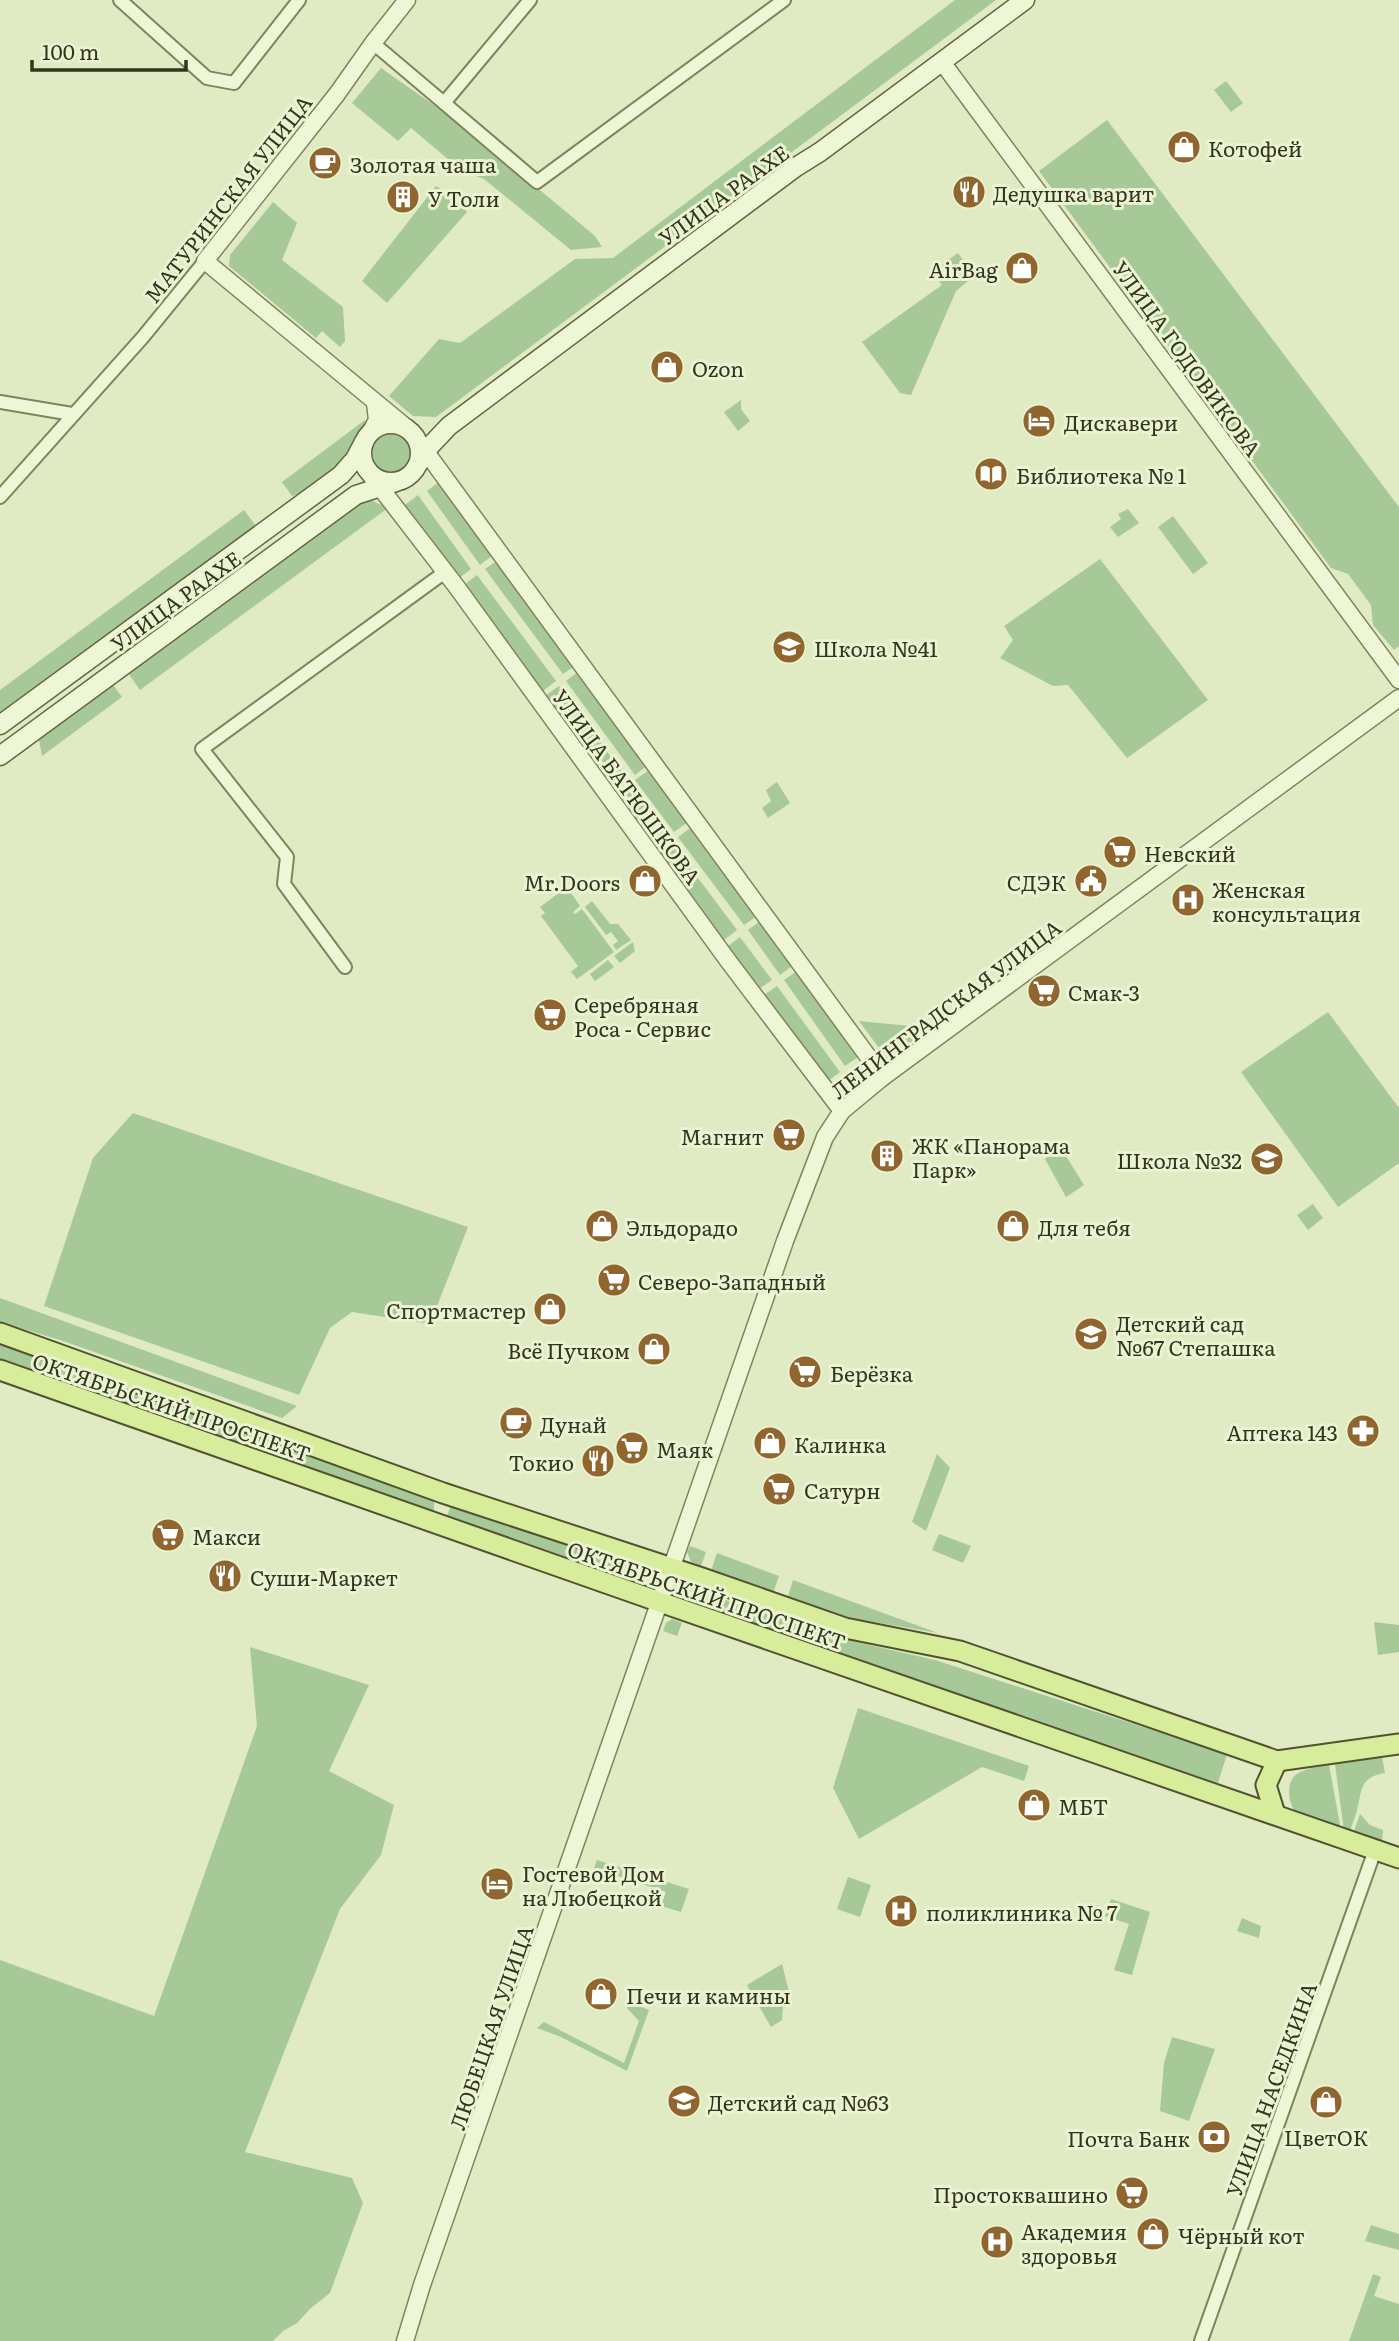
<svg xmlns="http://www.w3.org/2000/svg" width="1399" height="2341" font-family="Literata,serif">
	<rect width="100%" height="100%" fill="#e0ebc3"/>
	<g fill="#a7c997">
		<path d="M955,0H996L436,417L413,416L389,396L439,339L460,343L575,259L613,258Z"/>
		<path d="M381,68L461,124L595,236L602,247L571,250L484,179L462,171L411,128L398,141L352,103Z"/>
		<path d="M1226,81L1243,103L1231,112L1214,90Z"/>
		<path d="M1107,120L1399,507V646L1394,650L1373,625L1371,605L1348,574L1331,568L1039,171Z"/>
		<path d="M436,186L463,203L467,212L387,303L362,281Z"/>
		<path d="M273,202L297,223L282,260L343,307L345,341L340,347L322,331L316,338L229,266L230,255Z"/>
		<path d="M958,253L974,276L956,291L911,395L900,393L862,342L942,285L932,272Z"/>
		<path d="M741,400V409L750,421L738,431L724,412Z"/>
		<path d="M365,420L373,430L328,484L292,496L282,482Z"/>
		<circle cx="391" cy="453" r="22"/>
		<path d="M440,481L493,555L480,565L427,491Z"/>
		<path d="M355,493L388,508L140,690L123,666Z"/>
		<path d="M418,495L471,569L458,579L405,505Z"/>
		<path d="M1128,509L1139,523L1118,537L1110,527L1121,519L1118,514Z"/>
		<path d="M244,510L256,526L235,552L0,725V690Z"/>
		<path d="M1173,516L1208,563L1193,574L1158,527Z"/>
		<path d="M1100,559L1208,700L1127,758L1068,685L1053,686L1000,658L1013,640L1004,626Z"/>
		<path d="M498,560L576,665L563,674L485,569Z"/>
		<path d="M477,575L556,681L543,691L464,585Z"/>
		<path d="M579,671L648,765L635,775L566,681Z"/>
		<path d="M108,678L122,697L42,756L37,729Z"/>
		<path d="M559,686L628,780L614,790L545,696Z"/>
		<path d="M649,770L688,822L674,832L635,780Z"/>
		<path d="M777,782L790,803L768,818L762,808L771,801L766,790Z"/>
		<path d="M630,785L668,837L654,847L616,795Z"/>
		<path d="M692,827L757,916L744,925L678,837Z"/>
		<path d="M671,842L737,930L724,940L658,851Z"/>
		<path d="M567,887L580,906L573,912L575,914L582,909L614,952L577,979L571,972L578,966L541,916L545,913L540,907Z"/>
		<path d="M592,901L610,924H618L631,940L616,950L613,945L618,941L611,932L606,935L585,907Z"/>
		<path d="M760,921L792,966L780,975L748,930Z"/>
		<path d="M740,937L772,980L759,989L728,946Z"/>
		<path d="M633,942L635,951L620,963L614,956Z"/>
		<path d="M608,960L614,967L595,981L590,974Z"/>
		<path d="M797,971L858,1057L845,1066L784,980Z"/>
		<path d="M777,986L840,1072L827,1082L764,995Z"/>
		<path d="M1328,1012L1399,1108V1163L1338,1207L1241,1072Z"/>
		<path d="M859,1021L931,1028L888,1060Z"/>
		<path d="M133,1113L468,1227L430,1324L352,1312L330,1328L299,1395L44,1306L93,1158Z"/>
		<path d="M1059,1145L1084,1185L1066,1197L1045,1159Z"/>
		<path d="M1313,1204L1323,1218L1308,1230L1297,1215Z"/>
		<path d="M0,1298L297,1406L282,1418L60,1340L0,1322Z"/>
		<path d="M0,1343L434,1501V1510L429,1513L0,1361Z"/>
		<path d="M937,1454L950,1468L926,1531L912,1522Z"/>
		<path d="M451,1506L636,1567L631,1581L446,1518Z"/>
		<path d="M939,1534L971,1546L963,1563L932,1550Z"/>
		<path d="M690,1546L706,1552L701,1566L691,1562L687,1552Z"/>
		<path d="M717,1553L779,1576L773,1593L711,1571Z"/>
		<path d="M793,1580L938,1633L845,1617L788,1596Z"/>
		<path d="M708,1594L843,1639L935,1660L1227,1754L1218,1783L703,1609Z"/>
		<path d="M672,1619L682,1623L677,1636L663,1631L666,1623Z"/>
		<path d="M1374,1622L1399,1625V1652L1378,1655Z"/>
		<path d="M250,1647L369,1685L329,1771L394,1805L381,1855L340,1909L245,2152L352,2178L363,2203L330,2293L311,2308L297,2323L283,2331L273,2341H0V1960L154,2016L257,1726Z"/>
		<path d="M858,1708L1029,1766L1024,1781L982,1767L859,1839L833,1788Z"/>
		<path d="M1382,1757L1385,1773C1359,1777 1362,1791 1357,1810C1355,1818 1352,1825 1349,1833L1344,1831L1335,1764Z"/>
		<path d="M1329,1765L1341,1830C1328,1825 1309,1822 1298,1814C1293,1811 1292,1806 1290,1800C1284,1770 1307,1769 1329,1765Z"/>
		<path d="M1360,1814L1370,1825L1383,1830L1382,1844L1353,1834Z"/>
		<path d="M597,1860L689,1889L681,1912L661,1906L666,1892L594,1868Z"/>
		<path d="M848,1877L871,1885L860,1917L837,1909Z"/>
		<path d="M1111,1899L1150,1912L1132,1975L1114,1970L1129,1924L1105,1916Z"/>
		<path d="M1242,1918L1261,1926L1259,1938L1237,1931Z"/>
		<path d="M782,1964L789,1992L783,2004L782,2020L771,2027L747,1985Z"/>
		<path d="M630,2002L649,2010L627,2071L561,2037L537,2028L544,2022L624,2063L639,2021L627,2008Z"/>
		<path d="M1172,2037L1215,2049L1189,2121L1160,2111L1164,2063Z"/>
		<path d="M1371,2225L1399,2234V2250L1365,2241Z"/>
		<path d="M1373,2274L1381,2277L1374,2296L1399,2304V2341H1349Z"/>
	</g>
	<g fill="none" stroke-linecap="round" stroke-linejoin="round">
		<defs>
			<g id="minor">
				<path d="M120,0L207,78L234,83L299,0"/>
				<path d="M373,43L444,103L530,0"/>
				<path d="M444,103L537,182L784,0"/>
				<path d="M0,402L72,414"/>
				<path d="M0,497L143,337L205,261"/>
				<path d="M345,967L284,884L287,857L202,749L445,572"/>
				<path d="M1201,2341L1375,1850"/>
			</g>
			<g id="tertiary">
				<path d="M942,62L1399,680"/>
				<path d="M407,428L205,261L337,94L373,43L407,0"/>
				<path d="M370,433L377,420L375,403"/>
				<path d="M418,441L883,1077"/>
				<path d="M369,473L456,586L729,962L842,1111"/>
				<path d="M405,2341L422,2285L785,1241L825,1137L842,1111L883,1077L1399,698"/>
			</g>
			<g id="secondary">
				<circle cx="391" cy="453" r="29"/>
				<path d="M418,464L431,445L449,426L796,167L820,152L1025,0"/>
				<path d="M0,725L341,475L355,459L364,442"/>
				<path d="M0,756L356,495L396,482"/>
			</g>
			<g id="primary">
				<path d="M0,1333L443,1493L702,1578L845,1628L960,1651L1277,1761L1399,1744"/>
				<path d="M0,1370L660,1602L1399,1858"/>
				<path d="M1275,1814L1266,1785L1277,1761"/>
			</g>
		</defs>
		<use href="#minor" stroke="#80845b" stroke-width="16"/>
		<use href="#tertiary" stroke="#80845b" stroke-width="19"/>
		<use href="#secondary" stroke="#63663e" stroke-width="21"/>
		<use href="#primary" stroke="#51522f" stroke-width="23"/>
		<use href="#minor" stroke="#eef7d5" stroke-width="12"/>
		<use href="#tertiary" stroke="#eef7d5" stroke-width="16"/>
		<use href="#secondary" stroke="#eef7d5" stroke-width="18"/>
		<use href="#primary" stroke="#d8ed9c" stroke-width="19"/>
	</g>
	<defs>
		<symbol id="shop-disc" viewBox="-11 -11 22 22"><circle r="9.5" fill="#90652e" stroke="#eaf3d2"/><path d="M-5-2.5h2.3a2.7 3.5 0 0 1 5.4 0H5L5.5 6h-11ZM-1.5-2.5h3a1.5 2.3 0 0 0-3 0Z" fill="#fff"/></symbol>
		<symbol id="cafe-disc" viewBox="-11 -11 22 22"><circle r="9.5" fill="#90652e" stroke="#eaf3d2"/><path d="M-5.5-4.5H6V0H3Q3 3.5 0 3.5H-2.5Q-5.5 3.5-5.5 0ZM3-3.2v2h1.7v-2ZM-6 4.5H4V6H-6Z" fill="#fff"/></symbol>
		<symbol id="restaurant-disc" viewBox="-11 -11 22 22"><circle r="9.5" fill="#90652e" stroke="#eaf3d2"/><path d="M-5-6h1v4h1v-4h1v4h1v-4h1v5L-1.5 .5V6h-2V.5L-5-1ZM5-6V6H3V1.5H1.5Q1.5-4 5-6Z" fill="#fff"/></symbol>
		<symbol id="building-disc" viewBox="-11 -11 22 22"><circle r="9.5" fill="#90652e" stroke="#eaf3d2"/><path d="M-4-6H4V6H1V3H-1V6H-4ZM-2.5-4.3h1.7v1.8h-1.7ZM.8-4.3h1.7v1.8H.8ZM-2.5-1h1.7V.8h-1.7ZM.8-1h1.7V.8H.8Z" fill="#fff"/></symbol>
		<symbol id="hotel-disc" viewBox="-11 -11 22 22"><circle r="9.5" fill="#90652e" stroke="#eaf3d2"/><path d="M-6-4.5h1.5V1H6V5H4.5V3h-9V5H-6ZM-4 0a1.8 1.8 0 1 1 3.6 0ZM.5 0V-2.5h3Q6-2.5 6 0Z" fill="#fff"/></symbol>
		<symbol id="library-disc" viewBox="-11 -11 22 22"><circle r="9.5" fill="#90652e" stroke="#eaf3d2"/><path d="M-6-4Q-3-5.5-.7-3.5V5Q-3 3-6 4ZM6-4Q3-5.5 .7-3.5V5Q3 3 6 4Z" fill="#fff"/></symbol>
		<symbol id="school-disc" viewBox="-11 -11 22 22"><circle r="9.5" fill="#90652e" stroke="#eaf3d2"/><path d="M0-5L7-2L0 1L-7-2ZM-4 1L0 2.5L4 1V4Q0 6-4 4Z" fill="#fff"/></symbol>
		<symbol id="supermarket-disc" viewBox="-11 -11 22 22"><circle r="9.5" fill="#90652e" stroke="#eaf3d2"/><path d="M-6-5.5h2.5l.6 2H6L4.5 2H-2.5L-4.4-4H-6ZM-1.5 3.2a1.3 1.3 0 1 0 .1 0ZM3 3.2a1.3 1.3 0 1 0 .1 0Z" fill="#fff"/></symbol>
		<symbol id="civic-disc" viewBox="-11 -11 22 22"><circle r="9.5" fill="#90652e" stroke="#eaf3d2"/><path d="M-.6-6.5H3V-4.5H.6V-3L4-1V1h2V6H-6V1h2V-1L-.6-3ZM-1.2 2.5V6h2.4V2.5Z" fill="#fff"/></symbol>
		<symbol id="hospital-disc" viewBox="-11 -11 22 22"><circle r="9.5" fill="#90652e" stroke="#eaf3d2"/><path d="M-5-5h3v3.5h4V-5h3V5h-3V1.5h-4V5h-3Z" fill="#fff"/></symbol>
		<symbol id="pharmacy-disc" viewBox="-11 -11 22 22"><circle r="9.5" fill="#90652e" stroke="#eaf3d2"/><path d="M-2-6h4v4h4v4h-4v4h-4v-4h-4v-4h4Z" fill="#fff"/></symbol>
		<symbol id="bank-disc" viewBox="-11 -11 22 22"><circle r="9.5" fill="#90652e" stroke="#eaf3d2"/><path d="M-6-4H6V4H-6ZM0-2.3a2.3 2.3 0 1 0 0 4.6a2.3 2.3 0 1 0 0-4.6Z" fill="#fff"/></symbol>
	</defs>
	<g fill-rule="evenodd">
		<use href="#shop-disc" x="1165" y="128" width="38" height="38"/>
		<use href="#cafe-disc" x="306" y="144" width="38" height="38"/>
		<use href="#restaurant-disc" x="950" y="173" width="38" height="38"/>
		<use href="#building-disc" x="384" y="178" width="38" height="38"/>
		<use href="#shop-disc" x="1003" y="249" width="38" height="38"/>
		<use href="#shop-disc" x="648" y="348" width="38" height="38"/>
		<use href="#hotel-disc" x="1020" y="402" width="38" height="38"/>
		<use href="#library-disc" x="972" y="455" width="38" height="38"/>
		<use href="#school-disc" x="770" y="628" width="38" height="38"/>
		<use href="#supermarket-disc" x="1101" y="833" width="38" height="38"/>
		<use href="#shop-disc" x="626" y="862" width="38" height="38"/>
		<use href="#civic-disc" x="1072" y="862" width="38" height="38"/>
		<use href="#hospital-disc" x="1169" y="881" width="38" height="38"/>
		<use href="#supermarket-disc" x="1025" y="972" width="38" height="38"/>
		<use href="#supermarket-disc" x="531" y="996" width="38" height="38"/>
		<use href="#supermarket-disc" x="770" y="1116" width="38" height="38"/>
		<use href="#building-disc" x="868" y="1137" width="38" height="38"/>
		<use href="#school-disc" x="1248" y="1140" width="38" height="38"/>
		<use href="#shop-disc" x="583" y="1207" width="38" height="38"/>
		<use href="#shop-disc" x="994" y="1207" width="38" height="38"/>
		<use href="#supermarket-disc" x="595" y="1261" width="38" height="38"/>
		<use href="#shop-disc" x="531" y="1290" width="38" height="38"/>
		<use href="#school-disc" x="1072" y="1315" width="38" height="38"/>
		<use href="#shop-disc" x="635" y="1330" width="38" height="38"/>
		<use href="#supermarket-disc" x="786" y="1353" width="38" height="38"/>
		<use href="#cafe-disc" x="497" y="1404" width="38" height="38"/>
		<use href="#pharmacy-disc" x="1344" y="1412" width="38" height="38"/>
		<use href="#shop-disc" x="751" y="1424" width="38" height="38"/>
		<use href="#supermarket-disc" x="613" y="1429" width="38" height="38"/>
		<use href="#restaurant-disc" x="579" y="1442" width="38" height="38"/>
		<use href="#supermarket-disc" x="760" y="1470" width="38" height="38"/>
		<use href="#supermarket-disc" x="149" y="1516" width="38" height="38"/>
		<use href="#restaurant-disc" x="206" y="1557" width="38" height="38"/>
		<use href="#shop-disc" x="1015" y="1786" width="38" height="38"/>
		<use href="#hotel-disc" x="478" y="1865" width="38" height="38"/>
		<use href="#hospital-disc" x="882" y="1892" width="38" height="38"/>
		<use href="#shop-disc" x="582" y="1975" width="38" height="38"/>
		<use href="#school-disc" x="665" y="2082" width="38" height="38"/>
		<use href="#shop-disc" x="1307" y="2083" width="38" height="38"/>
		<use href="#bank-disc" x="1195" y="2118" width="38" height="38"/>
		<use href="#supermarket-disc" x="1113" y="2174" width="38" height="38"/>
		<use href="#shop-disc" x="1134" y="2215" width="38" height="38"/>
		<use href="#hospital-disc" x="978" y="2223" width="38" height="38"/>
	</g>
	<g text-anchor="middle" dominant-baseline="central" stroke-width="6" stroke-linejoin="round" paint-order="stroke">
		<g font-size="21" fill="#34351e" stroke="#eaf3d2" text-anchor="start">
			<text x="1208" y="147">Котофей</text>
			<text x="350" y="163">Золотая чаша</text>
			<text x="993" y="192">Дедушка варит</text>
			<text x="428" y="197">У Толи</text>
			<text x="998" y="268" text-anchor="end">AirBag</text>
			<text x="692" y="367">Ozon</text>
			<text x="1064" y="421">Дискавери</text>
			<text x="1016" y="474">Библиотека № 1</text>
			<text x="814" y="647">Школа №41</text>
			<text x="1144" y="852">Невский</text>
			<text x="620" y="881" text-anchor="end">Mr.Doors</text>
			<text x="1066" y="881" text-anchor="end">СДЭК</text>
			<text x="1212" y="888">Женская<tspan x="1212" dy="24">консультация</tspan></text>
			<text x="1068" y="991">Смак-3</text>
			<text x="574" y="1003">Серебряная<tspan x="574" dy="24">Роса - Сервис</tspan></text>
			<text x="764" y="1135" text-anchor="end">Магнит</text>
			<text x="912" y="1144">ЖК «Панорама<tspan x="912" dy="24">Парк»</tspan></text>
			<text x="1242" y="1159" text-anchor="end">Школа №32</text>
			<text x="626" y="1226">Эльдорадо</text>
			<text x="1038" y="1226">Для тебя</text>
			<text x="638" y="1280">Северо-Западный</text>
			<text x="526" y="1309" text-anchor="end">Спортмастер</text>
			<text x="1116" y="1322">Детский сад<tspan x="1116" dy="24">№67 Степашка</tspan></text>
			<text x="630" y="1349" text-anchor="end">Всё Пучком</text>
			<text x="830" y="1372">Берёзка</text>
			<text x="540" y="1423">Дунай</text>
			<text x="1338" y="1431" text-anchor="end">Аптека 143</text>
			<text x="794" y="1443">Калинка</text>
			<text x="656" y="1448">Маяк</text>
			<text x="574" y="1461" text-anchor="end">Токио</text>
			<text x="804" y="1489">Сатурн</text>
			<text x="192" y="1535">Макси</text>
			<text x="250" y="1576">Суши-Маркет</text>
			<text x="1058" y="1805">МБТ</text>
			<text x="522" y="1872">Гостевой Дом<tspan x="522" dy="24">на Любецкой</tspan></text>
			<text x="926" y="1911">поликлиника № 7</text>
			<text x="626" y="1994">Печи и камины</text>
			<text x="708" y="2101">Детский сад №63</text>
			<text x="1326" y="2136" text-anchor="middle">ЦветОК</text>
			<text x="1190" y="2137" text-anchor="end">Почта Банк</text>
			<text x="1108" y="2193" text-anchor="end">Простоквашино</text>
			<text x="1021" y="2230">Академия<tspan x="1021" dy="24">здоровья</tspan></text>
			<text x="1178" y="2234">Чёрный кот</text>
		</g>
		<g font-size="21" fill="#34351e" stroke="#eaf3d2">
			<text transform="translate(723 194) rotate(-36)">УЛИЦА РААХЕ</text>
			<text transform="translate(227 198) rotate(-52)">МАТУРИНСКАЯ УЛИЦА</text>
			<text transform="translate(1188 358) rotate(54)">УЛИЦА ГОДОВИКОВА</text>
			<text transform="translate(175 600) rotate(-36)">УЛИЦА РААХЕ</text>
			<text transform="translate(628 786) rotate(54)">УЛИЦА БАТЮШКОВА</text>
			<text transform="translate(945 1008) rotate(-37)">ЛЕНИНГРАДСКАЯ УЛИЦА</text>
			<text transform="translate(172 1406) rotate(19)">ОКТЯБРЬСКИЙ ПРОСПЕКТ</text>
			<text transform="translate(707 1594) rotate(19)">ОКТЯБРЬСКИЙ ПРОСПЕКТ</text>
			<text transform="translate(490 2027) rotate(-71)">ЛЮБЕЦКАЯ УЛИЦА</text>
			<text transform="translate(1270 2089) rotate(-70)">УЛИЦА НАСЕДКИНА</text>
		</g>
	</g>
	<path d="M32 60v10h154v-10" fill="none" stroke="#34351e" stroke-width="3.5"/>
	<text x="42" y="60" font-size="21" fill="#34351e" stroke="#eaf3d2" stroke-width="5" paint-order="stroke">100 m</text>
</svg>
